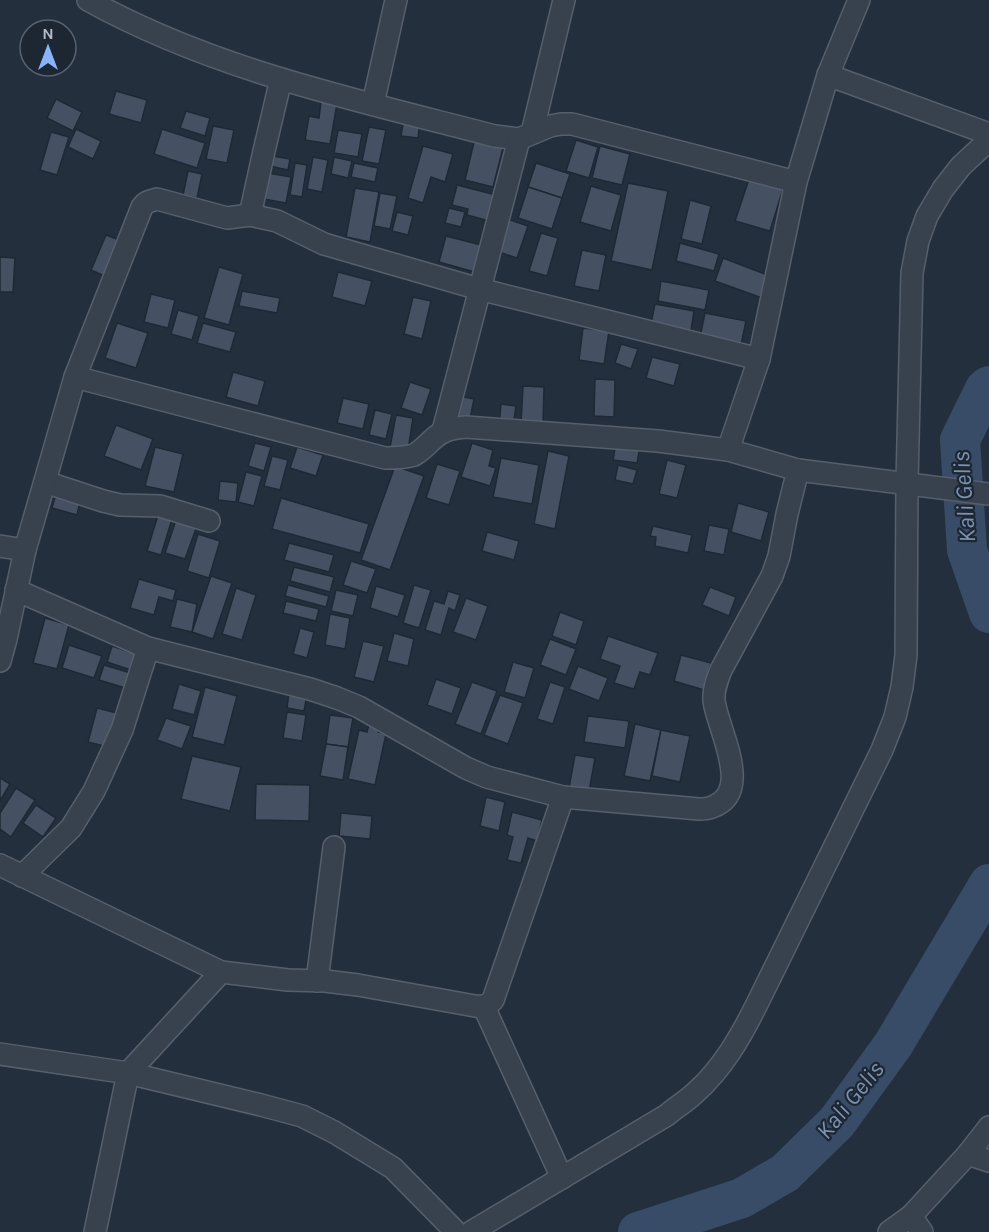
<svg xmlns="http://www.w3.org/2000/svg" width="989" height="1232" font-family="Karla,sans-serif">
	<rect width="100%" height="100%" fill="#242f3e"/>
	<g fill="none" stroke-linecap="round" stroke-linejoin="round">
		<g stroke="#394c67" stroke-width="40">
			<path d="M989,386L985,389L960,440L967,550L989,613"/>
			<path d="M638,1232L742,1198L785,1173L837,1122L893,1045L989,884"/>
		</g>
	</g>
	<g fill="#455162" stroke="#1f2835" stroke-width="1.5">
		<path d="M116,91L147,100L141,123L109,114Z"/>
		<path d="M56,99L82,112L73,131L47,118Z"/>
		<path d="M321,102L337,104L330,144L305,140L309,116L319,118Z"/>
		<path d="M186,111L210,118L205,136L180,128Z"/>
		<path d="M404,118L420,120L418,138L401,136Z"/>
		<path d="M213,126L234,130L227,163L206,159Z"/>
		<path d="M369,127L386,130L379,164L362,161Z"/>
		<path d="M76,129L101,141L93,159L68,147Z"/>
		<path d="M162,129L205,143L197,168L154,154Z"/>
		<path d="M338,130L362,134L358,157L334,153Z"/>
		<path d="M51,132L69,137L57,175L40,170Z"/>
		<path d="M576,140L598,147L589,178L566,171Z"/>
		<path d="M474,142L503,148L493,187L465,180Z"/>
		<path d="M423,146L453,154L445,182L431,177L423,203L408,198Z"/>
		<path d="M600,146L630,154L622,185L592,178Z"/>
		<path d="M267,155L290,159L288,170L265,165Z"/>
		<path d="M313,157L328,160L322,192L307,189Z"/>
		<path d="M334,157L352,161L348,178L331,174Z"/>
		<path d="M295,163L307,165L302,197L290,195Z"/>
		<path d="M354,163L378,168L375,182L351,177Z"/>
		<path d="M536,163L570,174L562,198L528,187Z"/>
		<path d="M188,171L202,174L197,198L183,195Z"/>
		<path d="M262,172L291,177L286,203L258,198Z"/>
		<path d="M749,179L783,189L770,231L735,221Z"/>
		<path d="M628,183L668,191L652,270L611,261Z"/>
		<path d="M457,185L500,196L493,222L467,215L468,209L452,205Z"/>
		<path d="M591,186L621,195L611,231L580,222Z"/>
		<path d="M528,187L562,198L552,229L518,218Z"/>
		<path d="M355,188L379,192L370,242L346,237Z"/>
		<path d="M380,193L397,196L390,229L374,226Z"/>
		<path d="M690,200L711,206L702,244L681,239Z"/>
		<path d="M449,208L465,212L461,227L445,223Z"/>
		<path d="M397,212L413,216L408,235L392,231Z"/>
		<path d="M504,218L528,226L517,258L493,250Z"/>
		<path d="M541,233L558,238L547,276L529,271Z"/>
		<path d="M106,235L127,243L111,279L91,270Z"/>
		<path d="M446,236L485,246L478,273L439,262Z"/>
		<path d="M680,243L719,254L714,271L676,261Z"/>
		<path d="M582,250L606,255L599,291L574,286Z"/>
		<path d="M0,257L15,258L13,292H0Z"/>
		<path d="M723,258L770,276L762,298L715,281Z"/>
		<path d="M219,267L243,274L229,325L204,318Z"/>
		<path d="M338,272L372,281L365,306L332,297Z"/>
		<path d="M661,281L709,290L705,310L658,301Z"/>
		<path d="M242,291L280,298L277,313L239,306Z"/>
		<path d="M151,294L175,300L168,328L144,322Z"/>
		<path d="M413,297L431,301L422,339L404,334Z"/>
		<path d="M655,304L694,311L690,336L650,328Z"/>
		<path d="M178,310L199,316L192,340L171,334Z"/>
		<path d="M705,313L746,321L741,345L700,337Z"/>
		<path d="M117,323L148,333L136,368L105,358Z"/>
		<path d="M203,323L236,332L230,352L197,343Z"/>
		<path d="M583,328L609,331L604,364L579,360Z"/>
		<path d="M621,344L638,349L631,369L615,363Z"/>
		<path d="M652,357L680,364L674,386L646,378Z"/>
		<path d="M233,372L265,381L258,406L226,397Z"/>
		<path d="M595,379L615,380L614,417L594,416Z"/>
		<path d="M410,382L431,389L422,415L401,408Z"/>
		<path d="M523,386L544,387L543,424L521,423Z"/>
		<path d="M460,396L474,399L469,425L455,422Z"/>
		<path d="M343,398L369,404L363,429L337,423Z"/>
		<path d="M501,404L516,406L513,427L499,425Z"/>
		<path d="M375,410L392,414L386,439L369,435Z"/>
		<path d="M396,415L413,418L408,450L390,447Z"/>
		<path d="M116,425L153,439L141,470L104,456Z"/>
		<path d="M255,443L271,447L264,471L248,466Z"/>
		<path d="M472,443L493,450L489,466L496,468L490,486L461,477Z"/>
		<path d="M616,443L640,447L637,463L613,460Z"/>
		<path d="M155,447L183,454L174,492L145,486Z"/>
		<path d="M297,447L323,455L316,476L290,468Z"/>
		<path d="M548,451L569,456L555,529L534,524Z"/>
		<path d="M272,456L288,460L280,490L264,486Z"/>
		<path d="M501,458L539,465L532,504L493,497Z"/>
		<path d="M667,460L686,465L677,498L659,494Z"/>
		<path d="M437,464L460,471L449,505L426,498Z"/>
		<path d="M618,465L637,470L633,484L615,480Z"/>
		<path d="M395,466L424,476L390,570L361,560Z"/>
		<path d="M246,472L262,476L254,506L238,502Z"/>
		<path d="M220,481L238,483L236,502L218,500Z"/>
		<path d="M57,490L81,497L77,515L52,508Z"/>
		<path d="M281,498L369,524L360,553L272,529Z"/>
		<path d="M738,503L769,512L761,541L731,532Z"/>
		<path d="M159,512L173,516L161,555L147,551Z"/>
		<path d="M176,520L197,526L185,559L165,553Z"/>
		<path d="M709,525L729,529L724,555L704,551Z"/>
		<path d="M653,526L692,535L688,553L655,546L656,537L650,536Z"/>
		<path d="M487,532L519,541L514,560L482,551Z"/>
		<path d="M198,534L220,541L209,578L187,571Z"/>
		<path d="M289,543L334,555L329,572L284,560Z"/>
		<path d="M351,561L376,569L367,593L343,585Z"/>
		<path d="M294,567L334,577L330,592L290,581Z"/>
		<path d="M211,576L232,583L213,639L192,632Z"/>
		<path d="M139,579L176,590L173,601L159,597L154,615L130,608Z"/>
		<path d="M288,585L329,596L326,607L285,596Z"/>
		<path d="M414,585L431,590L419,628L403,623Z"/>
		<path d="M376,586L405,595L398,617L370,608Z"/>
		<path d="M710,587L736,597L729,616L702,605Z"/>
		<path d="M236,588L256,595L242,640L222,634Z"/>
		<path d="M336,590L358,595L353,616L331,611Z"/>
		<path d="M448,591L460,595L455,611L449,608L441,635L425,630L434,601L444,604Z"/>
		<path d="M466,598L488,606L476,640L453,632Z"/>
		<path d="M177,599L197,604L192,632L170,627Z"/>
		<path d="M286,601L319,609L316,621L283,613Z"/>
		<path d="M560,612L584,621L576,645L552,636Z"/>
		<path d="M330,614L350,618L345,649L325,645Z"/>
		<path d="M45,618L69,625L57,669L33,663Z"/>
		<path d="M300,628L314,632L307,658L293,654Z"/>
		<path d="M394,633L414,639L408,666L387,661Z"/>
		<path d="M608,636L658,653L650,675L640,672L634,689L614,683L620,666L600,659Z"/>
		<path d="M550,639L576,649L566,675L540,665Z"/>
		<path d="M363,641L384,646L374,682L354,677Z"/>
		<path d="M69,645L102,656L94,678L62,668Z"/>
		<path d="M112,646L142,656L137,672L107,662Z"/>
		<path d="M681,655L711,663L704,690L674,681Z"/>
		<path d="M513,662L534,668L525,698L504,692Z"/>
		<path d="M104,665L137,675L132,690L99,680Z"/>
		<path d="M578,666L608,678L599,701L569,689Z"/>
		<path d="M436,679L461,688L452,714L427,705Z"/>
		<path d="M472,682L497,691L481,734L455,724Z"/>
		<path d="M550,682L565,687L553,724L537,719Z"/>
		<path d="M179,684L201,691L194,715L172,709Z"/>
		<path d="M205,687L237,696L224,745L192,737Z"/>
		<path d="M289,692L307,695L304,711L287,708Z"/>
		<path d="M500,695L523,703L508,744L484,735Z"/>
		<path d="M97,708L121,714L112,748L88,742Z"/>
		<path d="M287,712L306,715L302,741L283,738Z"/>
		<path d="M330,715L353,718L348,747L326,744Z"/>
		<path d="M588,716L629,721L625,748L584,742Z"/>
		<path d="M166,718L191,726L182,749L157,740Z"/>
		<path d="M370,721L380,723L378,732L386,734L375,785L348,779L359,730L367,732Z"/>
		<path d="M635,724L661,730L650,781L624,776Z"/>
		<path d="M661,730L690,736L680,782L652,776Z"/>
		<path d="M326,744L348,747L343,780L320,776Z"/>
		<path d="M575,755L595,758L589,792L569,788Z"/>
		<path d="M192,756L241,767L230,811L181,799Z"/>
		<path d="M0,778L10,784L0,801Z"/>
		<path d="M256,784L310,785L309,821L255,820Z"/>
		<path d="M16,788L35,800L11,837L0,829V813Z"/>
		<path d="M486,797L505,802L499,831L480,826Z"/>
		<path d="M36,805L56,818L43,837L23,823Z"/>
		<path d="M512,812L542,820L537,841L528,838L521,863L507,860L513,837L507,835Z"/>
		<path d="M341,813L372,816L370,839L339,836Z"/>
	</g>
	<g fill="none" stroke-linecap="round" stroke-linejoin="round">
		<defs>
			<g id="minor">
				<path d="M88,0C214,70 357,100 495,136L519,139L550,126L561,124H572L796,182"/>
				<path d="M828,75L989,134"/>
				<path d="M373,104L396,0"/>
				<path d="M532,133L564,0"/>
				<path d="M250,215L264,151L281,79"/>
				<path d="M75,377L142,207C146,201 151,201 157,199L227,218L250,215L277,221L324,244L479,289L759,359"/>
				<path d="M443,431L519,139"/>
				<path d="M728,450L759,359L796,182L828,75L859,0"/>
				<path d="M45,482L103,501L120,505L160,506L209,521"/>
				<path d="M0,546L25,550"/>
				<path d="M16,590L148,648L310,689L337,698L359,707L466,768L487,777L563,797"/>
				<path d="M0,661L6,639L25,550L75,377L385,458C395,458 405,458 414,455C421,451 426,446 432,440C442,430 453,428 466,427L658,441L728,450L798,470L989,494"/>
				<path d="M0,865L221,972L288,980L325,981L358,985L475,1006C484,1007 487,1006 493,1000L563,797L699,809C703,809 708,809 712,807C754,792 718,730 714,701C713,690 717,680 721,670L772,576L779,556L787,514L798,470"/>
				<path d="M22,876L71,828L94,791L122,730L148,648"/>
				<path d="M317,981L334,847"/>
				<path d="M484,1007L562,1178"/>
				<path d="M0,1054L128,1073L261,1105L302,1116L334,1132L393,1168L456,1232"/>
				<path d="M968,1154L989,1161"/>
				<path d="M911,1216L922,1232"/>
				<path d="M95,1232L128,1073L221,972"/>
				<path d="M471,1232L667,1115C676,1107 687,1101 696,1092C723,1068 741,1036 757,1004L882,750L895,717L902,687L906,655L907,483L912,273L918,241L927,216L943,189L961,166L989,140"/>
				<path d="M889,1232L911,1216L968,1154L989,1127"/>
			</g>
		</defs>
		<use href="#minor" stroke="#565f6c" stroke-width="24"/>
		<use href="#minor" stroke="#38414e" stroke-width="21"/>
	</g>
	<g text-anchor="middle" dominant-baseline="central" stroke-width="4.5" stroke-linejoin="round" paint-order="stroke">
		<g font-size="24" font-style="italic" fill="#7c92b1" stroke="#1d2633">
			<text transform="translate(964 497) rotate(-94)">Kali Gelis</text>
			<text transform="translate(850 1100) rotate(-51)">Kali Gelis</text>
		</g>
	</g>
	<g transform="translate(48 48)"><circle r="28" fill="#1d2633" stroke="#59626f" stroke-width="1.5"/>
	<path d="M0-4.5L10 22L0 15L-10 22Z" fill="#8ab4f8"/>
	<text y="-9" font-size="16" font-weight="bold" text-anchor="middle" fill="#b4bcc9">N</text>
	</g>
</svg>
